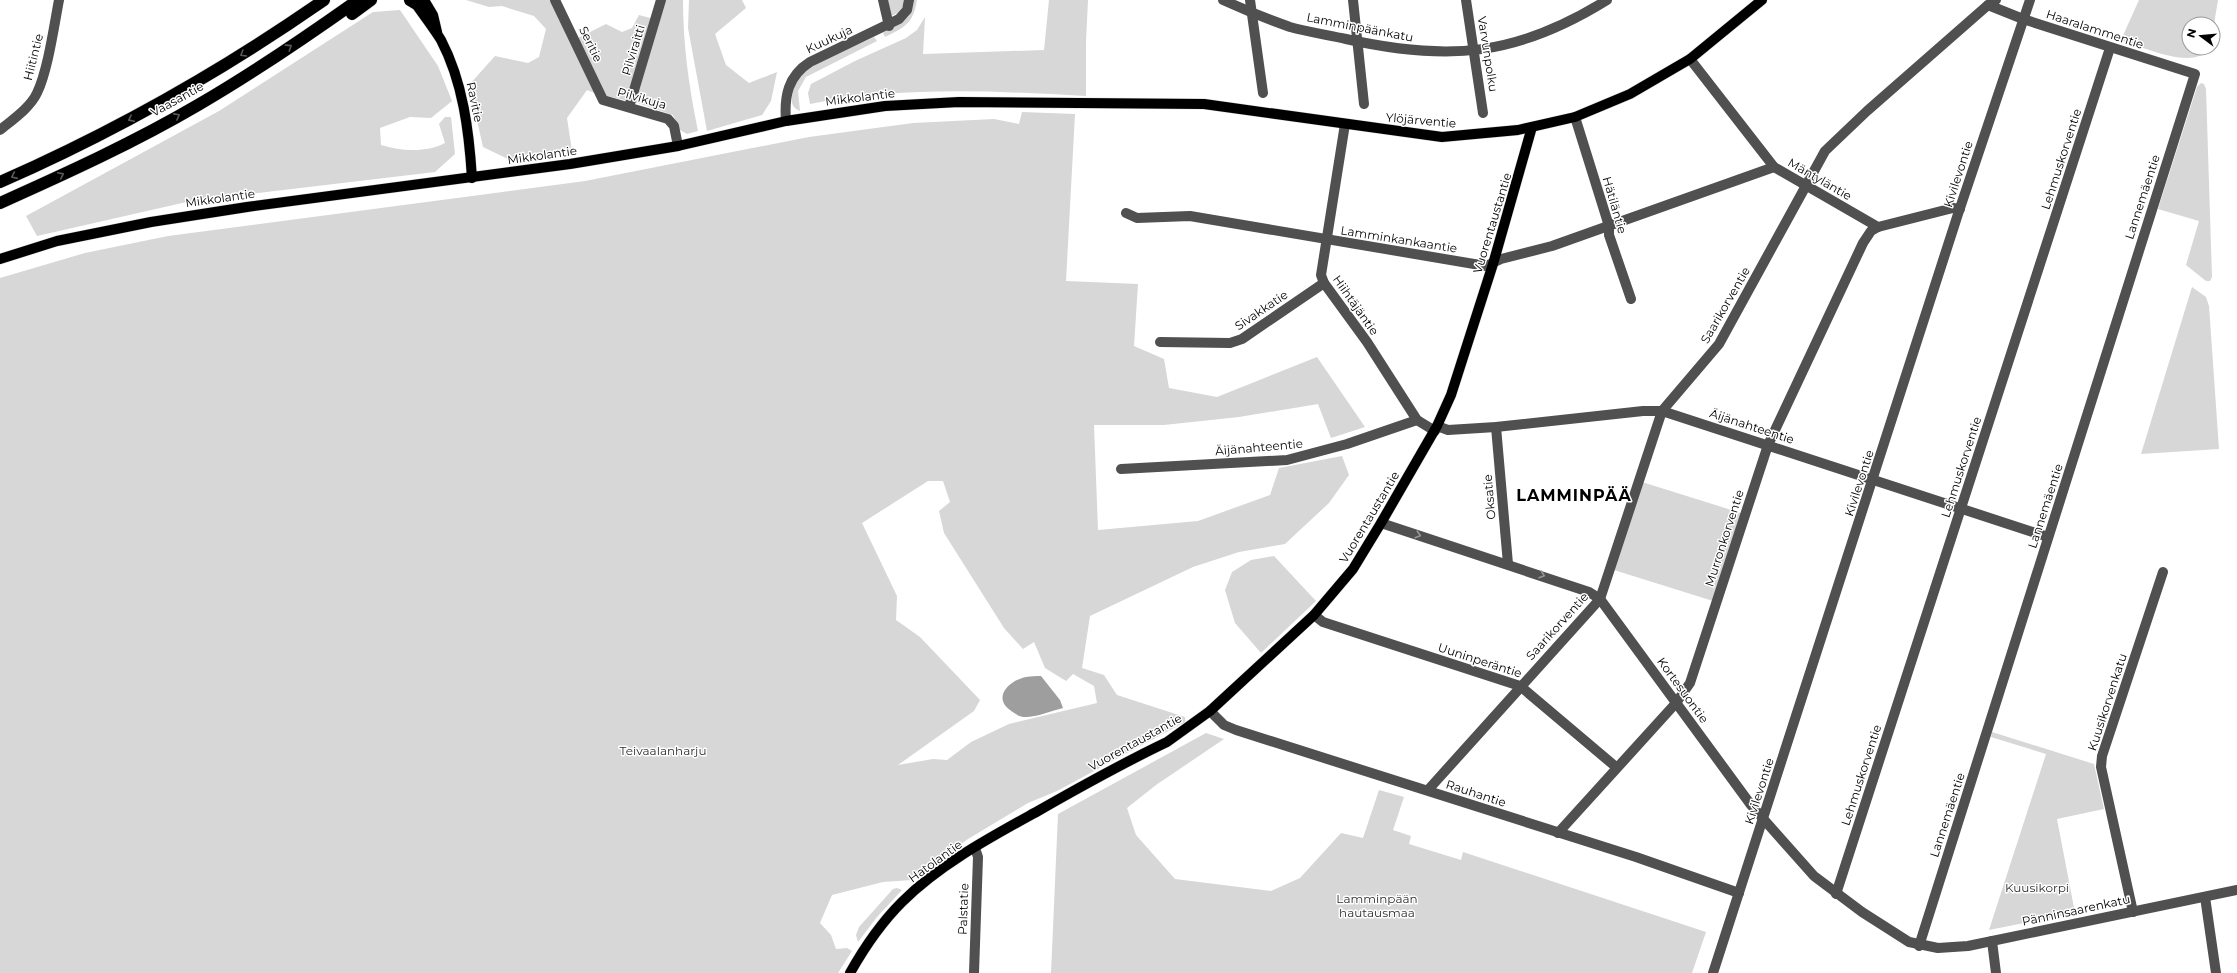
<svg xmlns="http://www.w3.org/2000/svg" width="2237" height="973" font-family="Montserrat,sans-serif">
	<rect width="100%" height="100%" fill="#fff"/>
	<g fill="#d7d7d7" fill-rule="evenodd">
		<path d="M466,0H552L597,94L587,90L567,118L572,151L510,160L483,147L469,85L495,56L528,63L539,57L546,29L534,16L502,6L489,7Z"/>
		<path d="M666,0H683C683,45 689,87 698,131L687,134L680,130L673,115L634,102Z"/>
		<path d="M689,0H742L746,8L715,34L726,65L749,83L777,72L771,101L762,115L707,131L688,28Z"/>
		<path d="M888,0H905C902,9 900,13 891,16Z"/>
		<path d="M914,0H917C913,24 905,27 885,37L883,33L908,17Z"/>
		<path d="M1049,0H1088L1086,42V96C994,91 901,86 810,104L808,93L811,84L855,61L906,38L917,30L925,17L923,54L1044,50Z"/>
		<path d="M2139,0H2218L2213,30V24H2189V48H2207C2198,72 2139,46 2121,40Z"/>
		<path d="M400,10L438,66L452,101L431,118L410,117L380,128L381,145C401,151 426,153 445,143L439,124L445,117H451L455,154L435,172L191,201L37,236L26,216L219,111L373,12Z"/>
		<path d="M639,15L654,19L628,101L603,95L576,39L606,24L622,32L632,28Z"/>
		<path d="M874,37L877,41L806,77L798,91L800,111C793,108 791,104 792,96C792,89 796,79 802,74C817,60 854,47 874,37Z"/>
		<path d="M2201,83L2204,84L2206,89L2212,277L2210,281H2206L2186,265L2199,221L2158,209L2197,87Z"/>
		<path d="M1022,112L1075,114L1066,281L1138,284L1134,346L1164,359L1169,388L1217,397L1317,357L1365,427L1331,438L1318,404L1239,417L1164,425H1094L1098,530L1198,521L1270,495L1279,468L1342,456L1349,475L1329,503L1285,544L1239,552L1193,567L1090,616L1082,668L1104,675L1117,695L1185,717V722L1057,791L1028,803L968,839L912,880L883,882L832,895L820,923L831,935L836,949L847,948L852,951L838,973H0V278L85,253L168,236L585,181L809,137L913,123L994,119L1019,124ZM928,481H943L950,502L939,511L944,533L1004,628L1023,649L1034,642L1045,668L1066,681L1073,674L1094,686L1097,703L1009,724L971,742L947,760L933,759L898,765L974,711L980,700L920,637L896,620L897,596L862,523Z"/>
		<path d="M2192,287L2206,297L2209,306L2219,449L2141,454Z"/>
		<path d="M1642,482L1741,513L1713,601L1614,570Z"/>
		<path d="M1274,556L1316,601L1261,653L1235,623L1225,590L1232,572L1251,560Z"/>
		<path d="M1992,732L2094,764L2104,809L2057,819L2075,913L1989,930L2046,754L1991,737Z"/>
		<path d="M1206,733L1224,739L1156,785L1127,808L1136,835L1175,879L1271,891L1300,878L1341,833L1363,838L1379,790L1404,797L1393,830L1411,836L1409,844L1461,860L1463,852L1706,932L1692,973H1051L1058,814Z"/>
		<path d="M897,888L902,890L877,917L858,942L856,935L859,927L893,889Z"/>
	</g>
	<path fill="#9e9e9e" d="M1041,676L1060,700L1063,708C1051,711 1035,718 1023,717C1018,716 1014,713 1010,710C992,697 1010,680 1026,677C1031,676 1036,676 1041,676Z"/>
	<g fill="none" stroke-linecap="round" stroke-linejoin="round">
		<defs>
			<g id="major">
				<path d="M413,0C422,13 433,27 441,40C463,82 469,131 472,178"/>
				<path d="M424,0L433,15L437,32"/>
				<path d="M0,259L57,241L151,222L247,207L570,164L678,146L786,121L885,106L959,102L1204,104L1442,137L1518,130L1575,117L1630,94L1690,59L1762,0"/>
				<path d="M850,973C864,948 881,923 902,902C940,864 991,837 1038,811C1080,787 1123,763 1167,742L1210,711L1314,615L1353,569L1381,523L1437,426L1451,395L1493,264L1532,127"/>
			</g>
			<g id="highway">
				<path d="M410,0L415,3"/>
				<path d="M352,14L371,0"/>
				<path d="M0,182C114,132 222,71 324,0"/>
				<path d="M0,203C67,173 135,142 198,105C253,73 306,37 358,0"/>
			</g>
		</defs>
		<use href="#major" stroke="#dbdbdb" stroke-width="11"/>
		<use href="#highway" stroke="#dbdbdb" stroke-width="13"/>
		<g stroke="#505050" stroke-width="10">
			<path d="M555,0L603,100L668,119L674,126L678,146"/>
			<path d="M883,0L889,26"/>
			<path d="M1223,0C1245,10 1267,19 1290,27C1308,32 1328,35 1346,39C1449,62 1517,56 1607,0"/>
			<path d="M1250,0L1263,93"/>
			<path d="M1353,0L1364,104"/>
			<path d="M1466,0L1483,113"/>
			<path d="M1690,59L1774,167L1878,227L1953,208L1960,209"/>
			<path d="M629,107L661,0"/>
			<path d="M1575,117L1609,226V235L1631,299"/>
			<path d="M786,121C784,96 788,76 810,62L899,19L907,10L909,0"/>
			<path d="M1345,124L1321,275L1324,283L1367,342L1417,420L1435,431"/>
			<path d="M0,130C12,120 30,108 37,93C48,70 54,26 59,0"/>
			<path d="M1126,213L1137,218L1190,216L1486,266L1501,259L1552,246L1774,167"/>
			<path d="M1160,342L1230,343L1242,339L1324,283"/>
			<path d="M1437,426L1448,430L1496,427L1643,411H1662L2048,537"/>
			<path d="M1496,427L1508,564"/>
			<path d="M1121,469L1287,460L1347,444L1417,420"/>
			<path d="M1381,523L1589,592L1600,599L1751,805L1814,876L1862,912L1909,942L1938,948L1968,946L2237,890"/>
			<path d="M1314,615L1323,622L1520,686L1616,767"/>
			<path d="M1210,711L1224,725L1236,730L1636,857L1739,893"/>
			<path d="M1428,790L1600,599L1662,411L1719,344L1825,151L1867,111L1988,5L1996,0"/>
			<path d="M1558,833L1676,703L1690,683L1768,445L1863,243L1871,231L1878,227"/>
			<path d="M1836,894L2110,48"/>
			<path d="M2205,897L2216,973"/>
			<path d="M2133,912L2101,767L2102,756L2163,572"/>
			<path d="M1992,941L1996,973"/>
			<path d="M1919,946L2195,74L2023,19L1988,5"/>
			<path d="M974,973L978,857L975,848"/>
			<path d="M1713,973L1958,214L2030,0"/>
		</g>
		<use href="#major" stroke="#000" stroke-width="10"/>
		<use href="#highway" stroke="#000" stroke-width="12"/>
	</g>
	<defs><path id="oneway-chevron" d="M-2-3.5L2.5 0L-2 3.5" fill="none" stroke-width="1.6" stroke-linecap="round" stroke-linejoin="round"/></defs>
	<g stroke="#595959">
		<use href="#oneway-chevron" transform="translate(289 47) rotate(-33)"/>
		<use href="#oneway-chevron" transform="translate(243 54) rotate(149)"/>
		<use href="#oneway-chevron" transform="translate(177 116) rotate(-28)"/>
		<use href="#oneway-chevron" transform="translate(131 119) rotate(153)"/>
		<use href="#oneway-chevron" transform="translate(61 175) rotate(-26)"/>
		<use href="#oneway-chevron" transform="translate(14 176) rotate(156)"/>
	</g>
	<g stroke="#969696">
		<use href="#oneway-chevron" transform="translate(1418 535) rotate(18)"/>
		<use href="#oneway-chevron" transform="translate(1542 575) rotate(19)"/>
	</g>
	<g text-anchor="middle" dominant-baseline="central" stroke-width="3" stroke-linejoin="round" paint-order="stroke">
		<g font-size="12" fill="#000" stroke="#fff">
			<text transform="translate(1360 27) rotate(11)">Lamminpäänkatu</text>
			<text transform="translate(2095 29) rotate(18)">Haaralammentie</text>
			<text transform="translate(829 39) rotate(-25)">Kuukuja</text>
			<text transform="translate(591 44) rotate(64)">Seritie</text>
			<text transform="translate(633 50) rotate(-73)">Pilviraitti</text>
			<text transform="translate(1488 54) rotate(81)">Varvunpolku</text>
			<text transform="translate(33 57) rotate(-76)">Hiitintie</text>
			<text transform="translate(860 97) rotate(-7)">Mikkolantie</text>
			<text transform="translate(642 98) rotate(16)">Pilvikuja</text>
			<text transform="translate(177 99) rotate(-29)">Vaasantie</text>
			<text transform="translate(475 102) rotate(78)">Ravitie</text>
			<text transform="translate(1421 120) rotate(5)">Ylöjärventie</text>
			<text transform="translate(542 155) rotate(-8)">Mikkolantie</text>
			<text transform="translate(2061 159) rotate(-72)">Lehmuskorventie</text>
			<text transform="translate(1958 174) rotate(-72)">Kivilevontie</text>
			<text transform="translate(1820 179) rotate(30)">Mäntyläntie</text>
			<text transform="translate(2142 197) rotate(-72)">Lannemäentie</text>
			<text transform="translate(220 198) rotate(-8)">Mikkolantie</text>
			<text transform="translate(1615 205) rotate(74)">Hätiläntie</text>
			<text transform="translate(1492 223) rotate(-73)">Vuorentaustantie</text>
			<text transform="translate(1399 239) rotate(9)">Lamminkankaantie</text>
			<text transform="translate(1356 305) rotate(55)">Hiihtäjäntie</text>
			<text transform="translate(1725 305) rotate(-60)">Saarikorventie</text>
			<text transform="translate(1261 310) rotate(-34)">Sivakkatie</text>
			<text transform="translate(1752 426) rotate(18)">Äijänahteentie</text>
			<text transform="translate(1259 447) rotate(-5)">Äijänahteentie</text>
			<text transform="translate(1961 467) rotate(-72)">Lehmuskorventie</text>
			<text transform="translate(1859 483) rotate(-72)">Kivilevontie</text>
			<text transform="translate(1489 497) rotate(-95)">Oksatie</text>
			<text transform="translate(2045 506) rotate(-72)">Lannemäentie</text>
			<text transform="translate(1369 517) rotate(-59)">Vuorentaustantie</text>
			<text transform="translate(1724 538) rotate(-72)">Murronkorventie</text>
			<text transform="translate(1557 626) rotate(-48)">Saarikorventie</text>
			<text transform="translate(1480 660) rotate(18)">Uuninperäntie</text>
			<text transform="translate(1683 690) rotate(54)">Kortesuontie</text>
			<text transform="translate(2107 702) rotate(-72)">Kuusikorvenkatu</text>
			<text transform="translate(1135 742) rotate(-29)">Vuorentaustantie</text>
			<text transform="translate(1861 775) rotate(-72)">Lehmuskorventie</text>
			<text transform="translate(1759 791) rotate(-72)">Kivilevontie</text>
			<text transform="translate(1476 793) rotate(18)">Rauhantie</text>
			<text transform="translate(1947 815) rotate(-72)">Lannemäentie</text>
			<text transform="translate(935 861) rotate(-36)">Hatolantie</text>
			<text transform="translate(963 909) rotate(-88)">Palstatie</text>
			<text transform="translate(2076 910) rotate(-12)">Pänninsaarenkatu</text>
		</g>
		<g font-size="12" fill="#2e2e2e" stroke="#fff">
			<text x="663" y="750">Teivaalanharju</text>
			<text x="2037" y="887">Kuusikorpi</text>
			<text x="1377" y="898">Lamminpään<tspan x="1377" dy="14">hautausmaa</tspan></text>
		</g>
		<g font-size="16" font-weight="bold" letter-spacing="1" fill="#000" stroke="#fff">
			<text x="1574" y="495">LAMMINPÄÄ</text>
		</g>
	</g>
	<g transform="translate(2201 36) rotate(286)"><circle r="19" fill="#ffffff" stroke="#999999"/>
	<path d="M0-3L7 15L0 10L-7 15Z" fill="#000000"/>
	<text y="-6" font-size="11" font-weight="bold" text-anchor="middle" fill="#000000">N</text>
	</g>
</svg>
